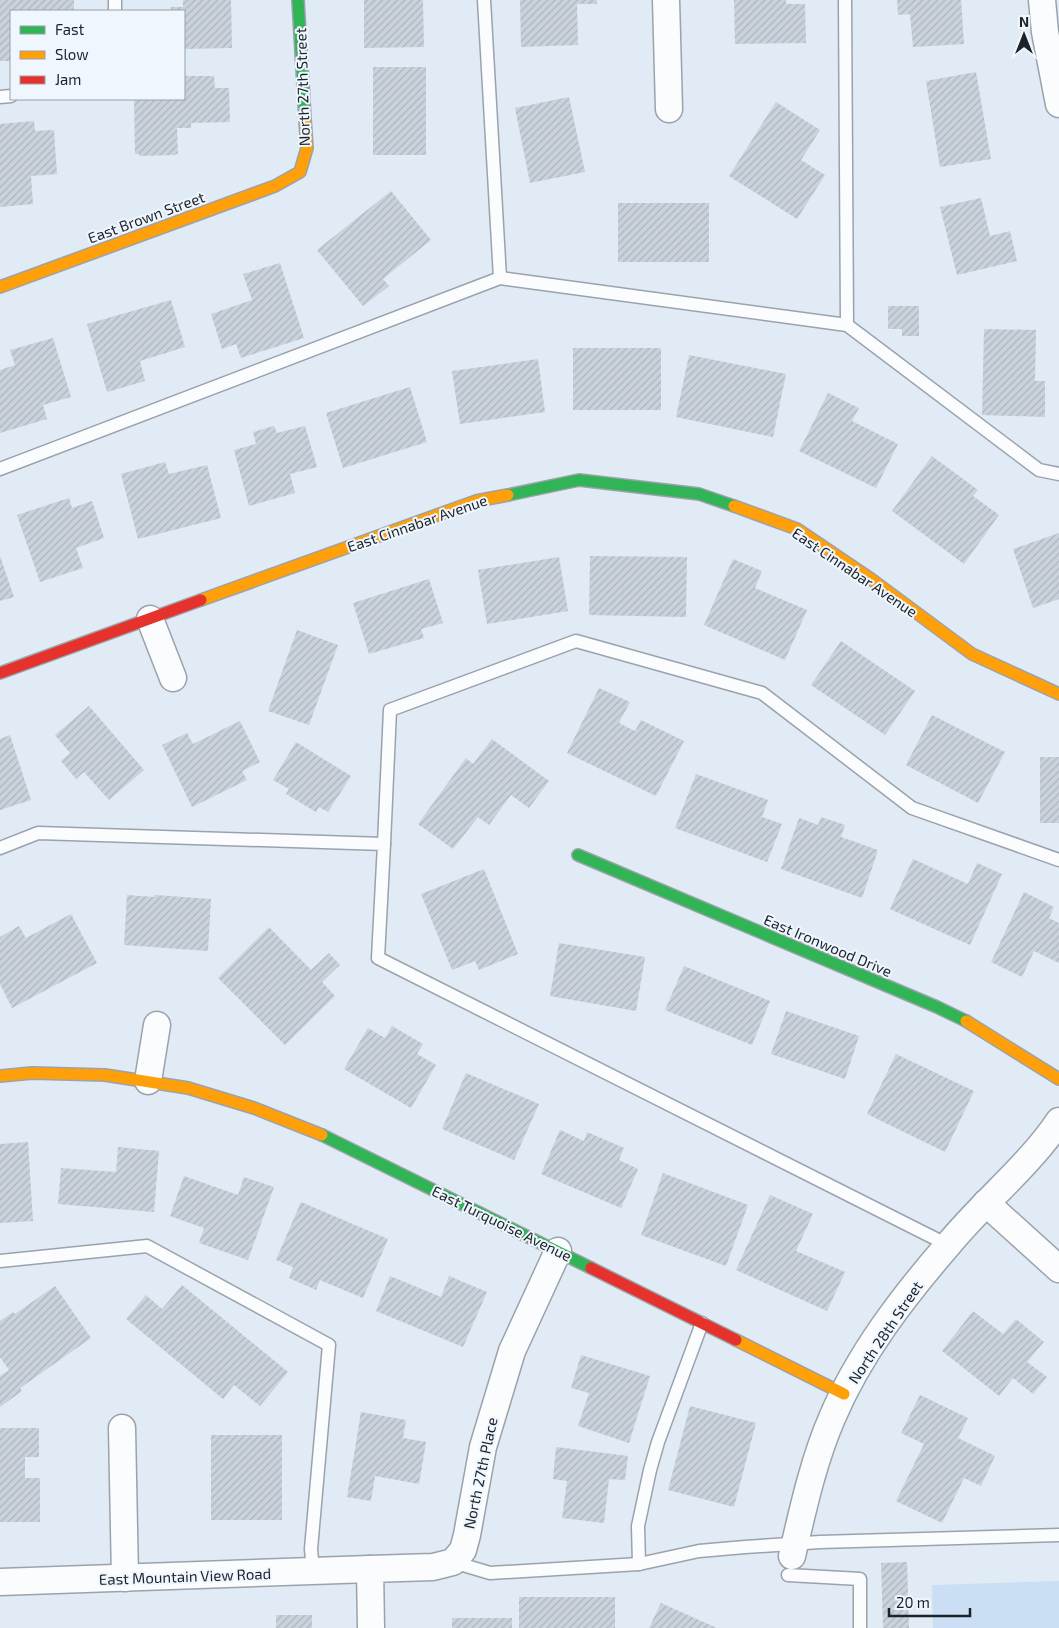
<svg xmlns="http://www.w3.org/2000/svg" width="1059" height="1628" font-family="'Exo 2',sans-serif">
	<defs>
		<pattern id="building-hatch" width="6" height="6" patternUnits="userSpaceOnUse" patternTransform="scale(1.25)"><rect width="6" height="6" fill="#cad2db"/><path d="M-1 1l2-2M0 6l6-6M5 7l2-2" fill="none" stroke="#adb4bc"/></pattern>
	</defs>
	<rect width="100%" height="100%" fill="#e1ebf5"/>
	<path fill="#cadff4" d="M1059,1581V1628H933L932,1585Z"/>
	<g fill="url(#building-hatch)">
		<path d="M0,0H74V11H11V61H0Z"/>
		<path d="M183,0H231L232,48L184,49V11H171V7H183Z"/>
		<path d="M364,0H423L424,47L364,48Z"/>
		<path d="M520,0H597V4H577L578,45L521,47Z"/>
		<path d="M734,0H786V4H805L806,43L735,44Z"/>
		<path d="M897,0H961L964,44L913,47L910,14L898,15Z"/>
		<rect x="373" y="67" width="53" height="88"/>
		<path d="M976,72L991,159L940,167L926,81Z"/>
		<path d="M184,76H214L215,88H229L230,122L191,123V128H177L178,154H175L176,155L139,156V154H135L134,99H184Z"/>
		<path d="M569,97L585,172L530,183L515,108Z"/>
		<path d="M776,102L820,130L801,160L825,175L797,219L729,176Z"/>
		<path d="M34,121L35,131L54,130L57,174L31,176L33,204L0,207V124Z"/>
		<path d="M391,191L431,240L383,279L389,286L363,306L317,250Z"/>
		<path d="M981,198L990,236L1010,231L1017,261L957,275L940,207Z"/>
		<rect x="618" y="203" width="91" height="59"/>
		<path d="M280,263L304,338L241,358L236,344L222,349L211,314L252,300L243,274Z"/>
		<path d="M171,300L185,347L140,361L145,381L107,392L87,324Z"/>
		<path d="M888,306H919V336H902V329H888Z"/>
		<path d="M984,329L1036,330L1035,381H1045V417L982,415Z"/>
		<path d="M53,338L71,397L43,405L47,419L0,433V370L15,365L10,350Z"/>
		<rect x="573" y="348" width="88" height="62"/>
		<path d="M689,355L786,374L773,437L676,417Z"/>
		<path d="M538,359L545,412L460,424L452,371Z"/>
		<path d="M410,387L427,442L343,468L326,413Z"/>
		<path d="M828,393L859,408L852,421L898,444L876,488L799,451Z"/>
		<path d="M274,426L277,433L305,426L317,467L290,474L295,493L249,506L234,450L256,444L253,432Z"/>
		<path d="M932,456L978,490L973,496L999,515L964,564L892,511Z"/>
		<path d="M165,462L169,474L207,465L221,518L138,539L121,474Z"/>
		<path d="M69,498L72,508L92,501L104,538L76,548L83,568L40,582L17,515Z"/>
		<path d="M1059,533V599L1033,608L1013,549Z"/>
		<path d="M0,556L14,597L0,601Z"/>
		<path d="M590,556L687,557L686,617L589,615Z"/>
		<path d="M559,557L568,611L487,624L478,570Z"/>
		<path d="M733,559L762,571L755,588L807,610L785,660L704,625Z"/>
		<path d="M429,579L443,623L421,629L424,638L369,654L353,603Z"/>
		<path d="M297,630L338,645L309,725L268,711Z"/>
		<path d="M841,641L915,691L885,735L811,685Z"/>
		<path d="M599,688L630,702L619,723L635,731L641,720L684,741L656,796L567,753Z"/>
		<path d="M89,706L144,770L109,800L84,772L76,779L61,761L70,753L55,735Z"/>
		<path d="M932,715L1005,752L978,803L906,765Z"/>
		<path d="M240,721L260,762L242,771L247,780L192,807L162,745L187,733L193,744Z"/>
		<path d="M10,735L31,800L0,810V739Z"/>
		<path d="M492,739L549,781L529,808L511,795L489,825L478,817L453,849L418,824L466,758L473,764Z"/>
		<path d="M296,742L351,776L328,812L319,807L316,812L286,794L289,789L273,780Z"/>
		<rect x="1040" y="757" width="19" height="66"/>
		<path d="M696,774L768,800L762,817L782,824L767,862L675,828Z"/>
		<path d="M821,817L845,825L841,837L878,850L862,898L781,869L799,818L818,825Z"/>
		<path d="M913,859L968,884L977,863L1002,874L970,945L890,909Z"/>
		<path d="M484,869L518,954L479,970L475,961L452,970L421,894Z"/>
		<path d="M1024,892L1054,907L1049,918L1059,923V963L1034,951L1022,977L991,962Z"/>
		<path d="M127,895L154,897L155,895L211,899L208,951L124,945Z"/>
		<path d="M71,914L97,963L12,1008L0,984V937L19,926L26,938Z"/>
		<path d="M269,927L311,970L329,953L340,965L322,982L335,996L285,1045L218,978Z"/>
		<path d="M559,943L645,957L636,1011L550,996Z"/>
		<path d="M684,966L770,1001L752,1045L665,1010Z"/>
		<path d="M786,1011L859,1036L845,1079L771,1054Z"/>
		<path d="M392,1026L423,1044L417,1054L436,1065L411,1108L344,1069L368,1028L385,1038Z"/>
		<path d="M896,1054L974,1091L945,1152L867,1114Z"/>
		<path d="M466,1073L539,1104L514,1160L442,1129Z"/>
		<path d="M560,1130L584,1141L587,1132L624,1148L619,1160L638,1169L621,1208L541,1174Z"/>
		<path d="M28,1142L33,1221L0,1223V1144Z"/>
		<path d="M118,1147L159,1151L154,1212L58,1204L61,1168L116,1172Z"/>
		<path d="M663,1173L748,1205L726,1266L641,1235Z"/>
		<path d="M184,1176L238,1195L244,1177L274,1187L248,1260L199,1243L204,1228L170,1216Z"/>
		<path d="M770,1195L813,1214L796,1251L845,1272L827,1311L736,1270Z"/>
		<path d="M301,1202L388,1239L363,1298L320,1280L316,1290L289,1278L293,1267L276,1260Z"/>
		<path d="M390,1276L441,1297L449,1276L487,1292L463,1347L376,1311Z"/>
		<path d="M182,1285L288,1372L260,1406L234,1385L223,1399L126,1319L146,1295L162,1309Z"/>
		<path d="M55,1286L91,1338L20,1388L22,1391L0,1407V1376L9,1370L0,1357V1321L13,1312L15,1314Z"/>
		<path d="M973,1311L1003,1334L1016,1319L1044,1342L1027,1362L1047,1377L1033,1394L1013,1378L999,1396L942,1351Z"/>
		<path d="M581,1355L650,1376L629,1443L578,1426L589,1393L571,1388Z"/>
		<path d="M920,1395L968,1418L958,1438L995,1456L981,1486L964,1478L942,1523L896,1501L924,1444L901,1433Z"/>
		<path d="M690,1406L756,1423L734,1507L668,1490Z"/>
		<path d="M361,1412L406,1420L403,1438L426,1442L419,1484L375,1476L371,1501L347,1497Z"/>
		<path d="M0,1428H39V1457H25V1478H40V1522H0Z"/>
		<rect x="211" y="1435" width="71" height="85"/>
		<path d="M556,1447L628,1456L625,1480L609,1479L604,1523L562,1518L567,1481L553,1479Z"/>
		<path d="M907,1562L909,1628H883L881,1563Z"/>
		<rect x="519" y="1597" width="96" height="31"/>
		<path d="M661,1603L717,1628H649Z"/>
		<rect x="276" y="1615" width="36" height="13"/>
		<rect x="452" y="1618" width="60" height="10"/>
	</g>
	<g fill="none" stroke-linecap="round" stroke-linejoin="round">
		<defs>
			<g id="lane">
				<path d="M484,0L500,278"/>
				<path d="M845,0L847,325"/>
				<path d="M115,11V0"/>
				<path d="M0,97L11,96"/>
				<path d="M0,469L500,278L847,325L1039,470L1059,474"/>
				<path d="M384,844L390,710L576,641L762,693L912,808L1059,860"/>
				<path d="M0,848L38,833L384,844L378,958L948,1245"/>
				<path d="M0,1261L147,1246L329,1345L311,1549L313,1571"/>
				<path d="M702,1323L658,1442L650,1470L638,1526L639,1564L699,1551L745,1547L820,1542L1059,1535"/>
				<path d="M453,1562L490,1573L639,1564"/>
				<path d="M788,1575L860,1579V1628"/>
			</g>
			<g id="street">
				<path d="M666,0L669,109"/>
				<path d="M1042,0L1045,32L1059,104"/>
				<path d="M150,619L173,678"/>
				<path d="M148,1081L157,1025"/>
				<path d="M986,1203L1059,1269"/>
				<path d="M122,1428L125,1578"/>
				<path d="M792,1556C803,1509 813,1462 832,1418C859,1354 903,1297 948,1245C983,1202 1028,1167 1059,1121"/>
				<path d="M0,1582L370,1569"/>
				<path d="M371,1628L370,1569L433,1567L453,1562L463,1550L467,1535L483,1447L512,1351L558,1251"/>
			</g>
			<g id="fast">
				<path d="M298,0L305,119"/>
				<path d="M508,495L579,480L699,494L734,506"/>
				<path d="M578,855L937,1007L966,1021"/>
				<path d="M322,1135L591,1268"/>
			</g>
			<g id="slow">
				<path d="M0,287L275,186L300,172L307,148L305,119"/>
				<path d="M734,506L797,529L871,579L972,654L1059,694"/>
				<path d="M201,600L476,501L508,495"/>
				<path d="M966,1021L1059,1079"/>
				<path d="M0,1076L32,1073L105,1075L188,1088L254,1108L322,1135"/>
				<path d="M736,1340L844,1394"/>
			</g>
			<g id="jam">
				<path d="M0,673L201,600"/>
				<path d="M591,1268L736,1340"/>
			</g>
		</defs>
		<use href="#lane" stroke="#9ba2aa" stroke-width="15"/>
		<use href="#street" stroke="#9ba2aa" stroke-width="29"/>
		<use href="#fast" stroke="#9ba2aa" stroke-width="14"/>
		<use href="#slow" stroke="#9ba2aa" stroke-width="14"/>
		<use href="#jam" stroke="#9ba2aa" stroke-width="14"/>
		<use href="#lane" stroke="#fafcfe" stroke-width="12"/>
		<use href="#street" stroke="#fafcfe" stroke-width="26"/>
		<use href="#fast" stroke="#30b455" stroke-width="11"/>
		<use href="#slow" stroke="#ff9f0a" stroke-width="11"/>
		<use href="#jam" stroke="#e5322d" stroke-width="11"/>
	</g>
	<g text-anchor="middle" dominant-baseline="central" stroke-width="4" stroke-linejoin="round" paint-order="stroke">
		<g font-size="15" fill="#1b2228" stroke="#eff6fe">
			<text transform="translate(302 87) rotate(-92)">North 27th Street</text>
			<text transform="translate(146 217) rotate(-20)">East Brown Street</text>
			<text transform="translate(417 523) rotate(-19)">East Cinnabar Avenue</text>
			<text transform="translate(855 572) rotate(34)">East Cinnabar Avenue</text>
			<text transform="translate(828 945) rotate(23)">East Ironwood Drive</text>
			<text transform="translate(502 1223) rotate(26)">East Turquoise Avenue</text>
			<text transform="translate(885 1332) rotate(-56)">North 28th Street</text>
			<text transform="translate(480 1473) rotate(-78)">North 27th Place</text>
			<text transform="translate(185 1576) rotate(-2)">East Mountain View Road</text>
		</g>
	</g>
	<rect x="10" y="10" width="175" height="90" fill="#eff6fe" stroke="#9aa1a8"/>
	<rect x="20" y="26" width="25" height="8" fill="#30b455" stroke="#9aa1a8"/>
	<text x="55" y="35" font-size="15" fill="#1b2228">Fast</text>
	<rect x="20" y="51" width="25" height="8" fill="#ff9f0a" stroke="#9aa1a8"/>
	<text x="55" y="60" font-size="15" fill="#1b2228">Slow</text>
	<rect x="20" y="76" width="25" height="8" fill="#e5322d" stroke="#9aa1a8"/>
	<text x="55" y="85" font-size="15" fill="#1b2228">Jam</text>
	<g transform="translate(1024 35)" stroke="#eff6fe" stroke-width="4" paint-order="stroke">
	<path d="M0-4L9 19L0 12L-9 19Z" fill="#1b2228"/>
	<text y="-8" font-size="14" font-weight="bold" text-anchor="middle" fill="#1b2228">N</text>
	</g>
	<path d="M889 1608v8h81v-8" fill="none" stroke="#1b2228" stroke-width="2.5"/>
	<text x="896" y="1608" font-size="15" fill="#1b2228" stroke="#eff6fe" stroke-width="4" paint-order="stroke">20 m</text>
</svg>
